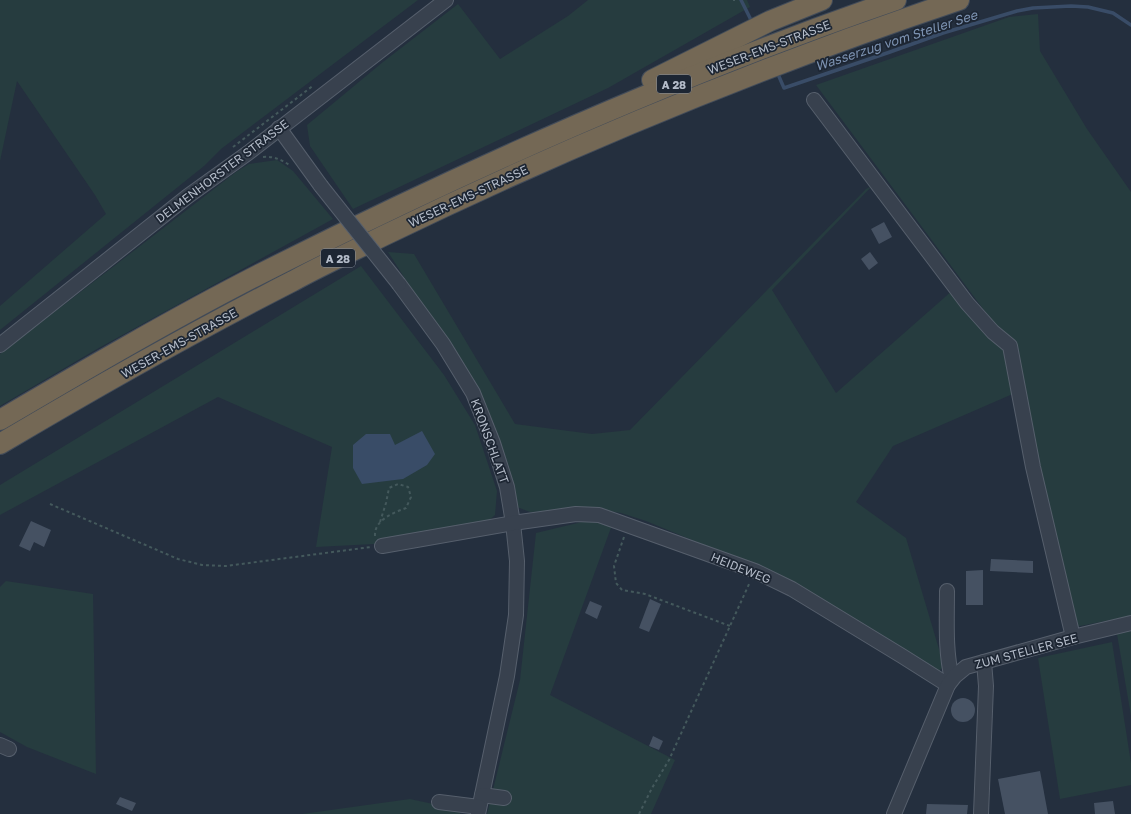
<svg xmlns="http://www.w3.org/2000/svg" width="1131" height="814" font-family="'Golos Text',sans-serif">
	<rect width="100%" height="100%" fill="#242f3e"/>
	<g fill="#263c3f">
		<path d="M0,0H418L221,149L204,166L0,330V306L106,214L95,195L17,81L0,161Z"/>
		<path d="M588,0H747L750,7L608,88L353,209L310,146L307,125L383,62L458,4L500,59L568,16Z"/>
		<path d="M1038,14L1040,51L1087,129L1131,192V616L1075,627L1004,337L816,85L1009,17Z"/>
		<path d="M277,160L293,171L333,219L97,349L0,406V354L236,172L249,164Z"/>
		<path d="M872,186L772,290L836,393L953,290L1007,348L1015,393L893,446L856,502L906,538L944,666L937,673L796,583L646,521L621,513L601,510L530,512L517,507L508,464L482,399L388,252L414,254L515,424L592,434L630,430L866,189Z"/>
		<path d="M361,266L444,375L475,425L497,491L495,515L486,523L374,544L316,547L332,447L218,397L0,515V485Z"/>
		<path d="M586,521L612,525L550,695L675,760L651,814H487L520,680L536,533Z"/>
		<path d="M6,581L93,594L96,774L27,747L0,732V587Z"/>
		<path d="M1131,631V716L1117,634Z"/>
		<path d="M1112,642L1131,763V785L1060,799L1038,658Z"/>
		<path d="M410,799L461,810L460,814H302Z"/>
	</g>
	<path fill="#394c67" d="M422,431L435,454L427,465L403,479L362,484L353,468V445L366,434H390L395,445Z"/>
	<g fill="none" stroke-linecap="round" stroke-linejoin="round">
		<g stroke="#394c67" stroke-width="3.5">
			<path d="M741,0L753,24"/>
			<path d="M777,72L784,88L890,52L943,33L1017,11L1033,8L1071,6L1088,7L1113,13L1131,25"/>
		</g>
	</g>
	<g fill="#455162">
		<path d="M884,222L892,237L879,244L871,229Z"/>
		<path d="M870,252L878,263L869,270L861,259Z"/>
		<path d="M31,521L51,530L44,547L34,542L30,551L19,546Z"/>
		<path d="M991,559L1033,561V573L990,571Z"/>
		<path d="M983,570V605H966V571Z"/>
		<path d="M650,599L661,604L649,632L639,628Z"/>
		<path d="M590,601L602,606L597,619L585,613Z"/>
		<circle cx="963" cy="710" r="12"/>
		<path d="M653,736L663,741L659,750L649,746Z"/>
		<path d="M1040,771L1048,814H1005L998,779Z"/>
		<path d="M120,797L136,803L132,811L116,804Z"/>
		<path d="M1113,801L1115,814H1095L1094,803Z"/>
		<path d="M927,804L968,805L967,814H926Z"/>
	</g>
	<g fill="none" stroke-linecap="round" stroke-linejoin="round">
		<defs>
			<g id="minor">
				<path d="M814,100L967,303L993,332L1010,346L1033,467L1073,637"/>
				<path d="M279,128L321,186"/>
				<path d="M399,284L443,344L473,393L493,443L507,487L513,523L517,561L516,615L507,676L478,814"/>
				<path d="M0,345L188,196L248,153L446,0"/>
				<path d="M382,546L513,523L576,514L599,515L755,571L792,589L902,656L948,685"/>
				<path d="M947,591C947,620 945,651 952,679"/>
				<path d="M0,745L9,749"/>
				<path d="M482,795L504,798"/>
				<path d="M439,802L479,807"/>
				<path d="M894,814L948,685L955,676L966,667L1073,637L1131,623"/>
				<path d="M981,814L986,686L984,662"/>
			</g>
			<g id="highway">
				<path d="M652,80L770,21L822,0"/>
				<path d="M0,420C85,370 172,319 260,274C466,170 678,75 896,0"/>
				<path d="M0,444C96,387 193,332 293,281C322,265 353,251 383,236C570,145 762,66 959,0"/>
			</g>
		</defs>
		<use href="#minor" stroke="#565f6c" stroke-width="16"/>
		<use href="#highway" stroke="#434c59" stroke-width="22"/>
		<g stroke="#44595c" stroke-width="2" stroke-dasharray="3 3" stroke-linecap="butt">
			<path d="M734,0V1"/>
			<path d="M233,147L314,85"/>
			<path d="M263,157C274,156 282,160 291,166"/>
			<path d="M50,504L178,559L202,565L226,566L371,547"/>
			<path d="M375,536C374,520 393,513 406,508L411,497L408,487L398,484L389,488L386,503L380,522"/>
			<path d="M624,537L614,566L616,583L622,590L645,594L730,626"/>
			<path d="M639,814L652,788L669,760L750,582"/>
		</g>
		<use href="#minor" stroke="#38414e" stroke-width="14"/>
		<use href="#highway" stroke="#746855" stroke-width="20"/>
		<defs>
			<path id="minor-bridge" d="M321,186L399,284"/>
		</defs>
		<use href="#minor-bridge" stroke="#565f6c" stroke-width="16" stroke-linecap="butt"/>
		<use href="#minor-bridge" stroke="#38414e" stroke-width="14"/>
	</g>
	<g text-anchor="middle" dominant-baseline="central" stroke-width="3.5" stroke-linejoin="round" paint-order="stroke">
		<g fill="#1d2633" stroke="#878f9c" stroke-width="1">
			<rect x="657" y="75" width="34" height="18" rx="3"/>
			<rect x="321" y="249" width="34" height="18" rx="3"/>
		</g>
		<g font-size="11" font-weight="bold" fill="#b4bcc9">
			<text x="674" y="84">A 28</text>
			<text x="338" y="258">A 28</text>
		</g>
		<g font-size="12" fill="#b4bcc9" stroke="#1d2633">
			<text transform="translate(769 47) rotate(-21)">WESER-EMS-STRASSE</text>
			<text transform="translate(222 171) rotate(-37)">DELMENHORSTER STRASSE</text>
			<text transform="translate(468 196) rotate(-25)">WESER-EMS-STRASSE</text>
			<text transform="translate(179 343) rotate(-29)">WESER-EMS-STRASSE</text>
			<text transform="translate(490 441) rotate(70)">KRONSCHLATT</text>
			<text transform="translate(741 568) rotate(22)">HEIDEWEG</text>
			<text transform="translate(1026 651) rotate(-15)">ZUM STELLER SEE</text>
		</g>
		<g font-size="13" font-style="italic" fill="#7c92b1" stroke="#1d2633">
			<text transform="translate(896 40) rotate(-18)">Wasserzug vom Steller See</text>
		</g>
	</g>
</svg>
